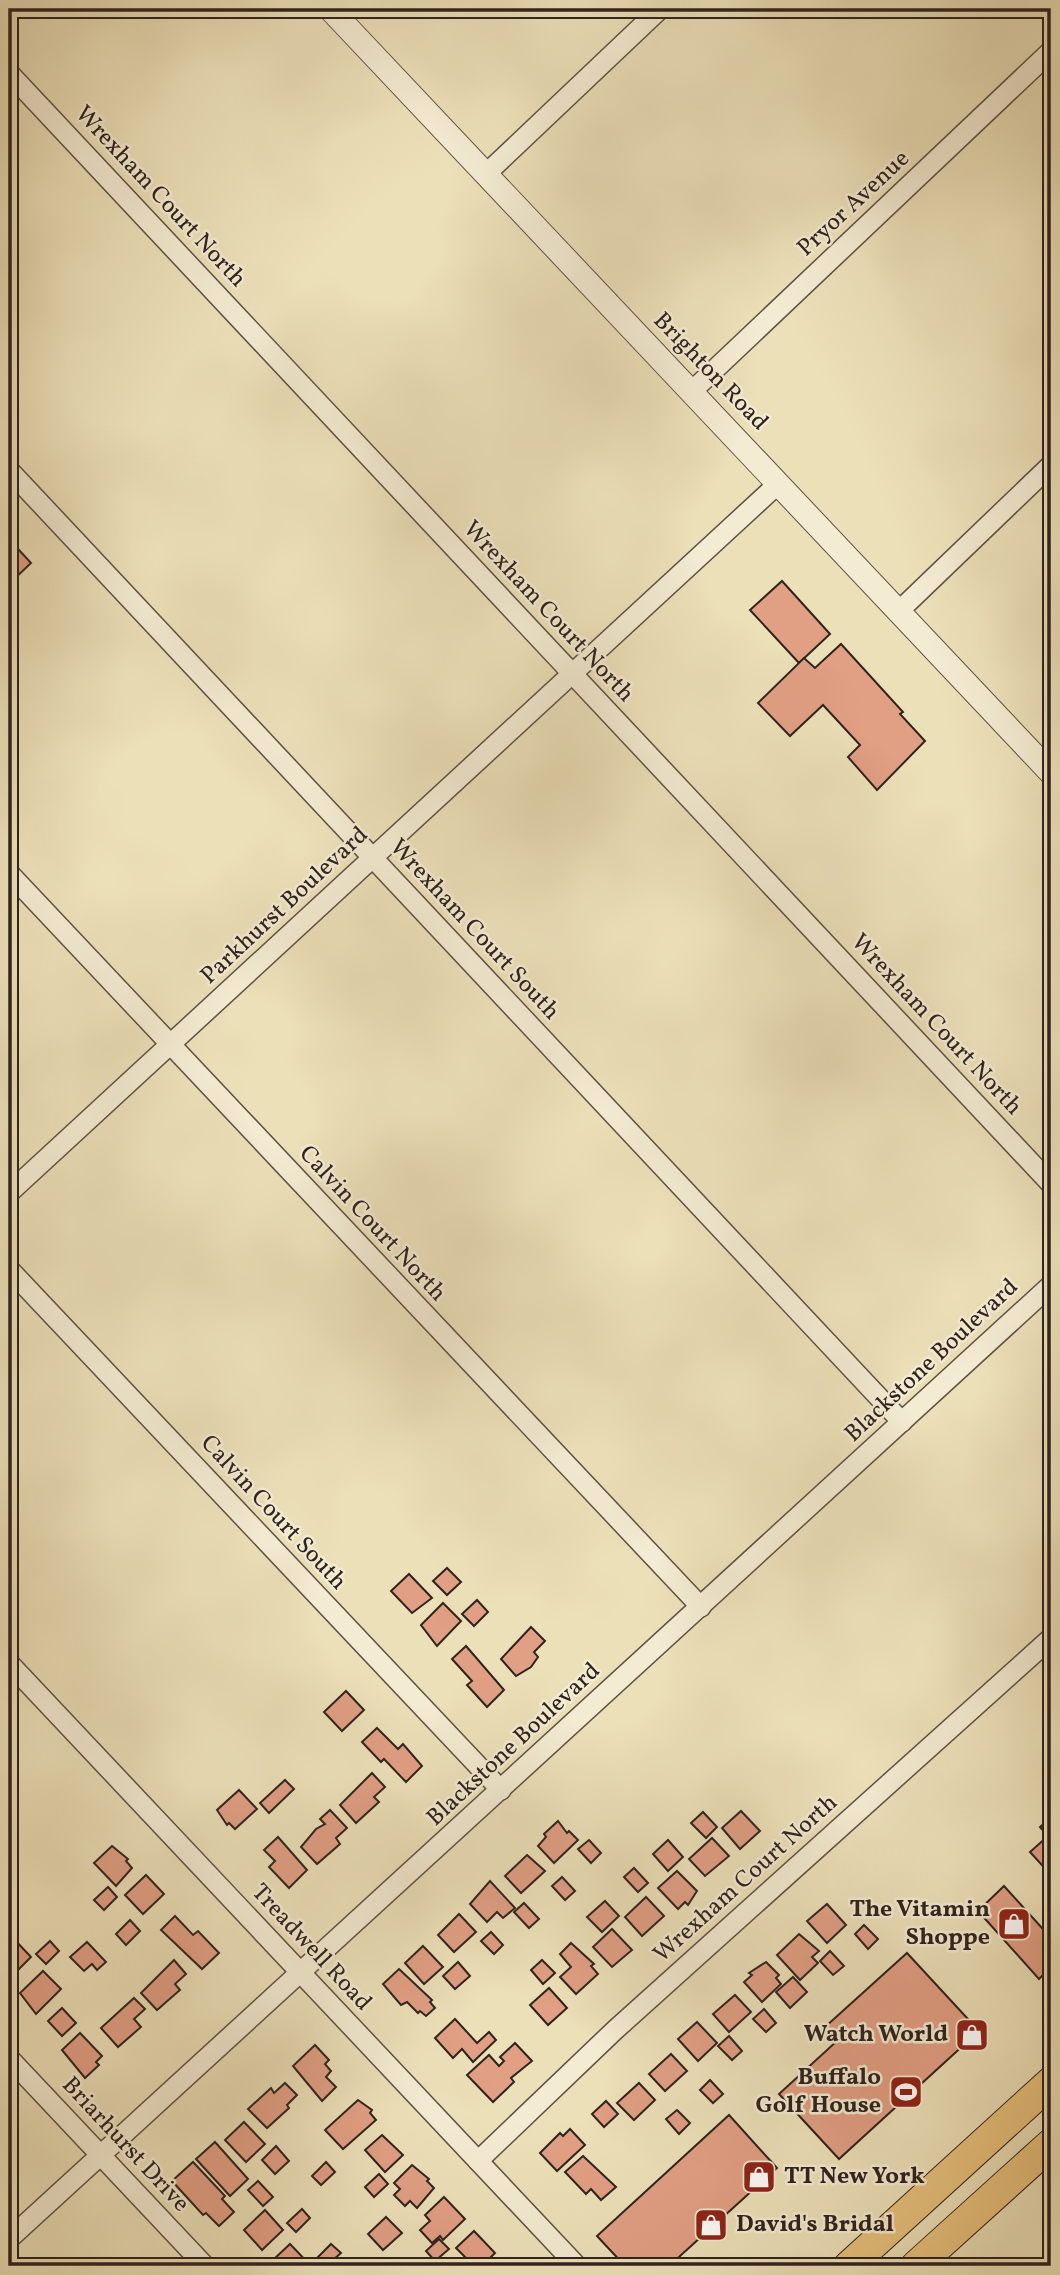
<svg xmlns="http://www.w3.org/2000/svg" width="1060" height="2275" font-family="Vollkorn,serif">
	<rect width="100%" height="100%" fill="#ece0b9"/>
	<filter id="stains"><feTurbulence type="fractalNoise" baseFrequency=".00286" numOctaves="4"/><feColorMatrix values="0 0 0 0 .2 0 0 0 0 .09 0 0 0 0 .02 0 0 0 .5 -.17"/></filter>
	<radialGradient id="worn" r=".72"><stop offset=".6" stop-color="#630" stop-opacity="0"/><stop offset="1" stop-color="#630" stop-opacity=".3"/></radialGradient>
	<g fill="#e19f84" stroke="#2f231f" stroke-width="2">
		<path d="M9,548L16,553L19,550L31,563L9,584Z"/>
		<path d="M782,581L830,634L799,663L750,610Z"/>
		<path d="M841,644L903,712L900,714L925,741L877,790L848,757L860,745L823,705L790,736L758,703L804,658L815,668Z"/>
		<path d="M447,1568L461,1582L447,1595L433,1581Z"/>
		<path d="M409,1574L432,1598L412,1613L391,1591Z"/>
		<path d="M477,1600L488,1612L474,1626L462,1614Z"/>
		<path d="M443,1603L461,1621L437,1646L421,1625Z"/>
		<path d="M531,1627L545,1641L534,1652L538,1657L531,1667L516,1676L501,1659Z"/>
		<path d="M466,1646L504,1690L487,1707L467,1685L472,1681L452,1659Z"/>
		<path d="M346,1691L364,1710L342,1731L324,1712Z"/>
		<path d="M377,1728L398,1749L403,1744L422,1766L406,1782L384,1759L381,1762L362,1742Z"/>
		<path d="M372,1773L385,1787L374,1797L379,1802L356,1823L340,1805Z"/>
		<path d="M285,1780L294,1789L269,1813L260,1803Z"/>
		<path d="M239,1790L257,1809L235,1829L229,1823L227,1825L217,1810Z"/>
		<path d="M330,1810L347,1828L336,1838L340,1844L317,1864L301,1847L316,1829L325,1824L320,1819Z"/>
		<path d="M741,1811L760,1831L740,1849L722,1828Z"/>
		<path d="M703,1812L717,1827L706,1838L691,1823Z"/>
		<path d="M1051,1817V1875L1030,1852L1048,1836L1040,1827Z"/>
		<path d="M558,1821L567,1833L569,1831L578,1840L554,1863L538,1846L546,1837L544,1834Z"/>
		<path d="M278,1837L307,1870L289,1888L269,1867L275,1861L264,1850Z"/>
		<path d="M712,1838L729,1856L705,1876L689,1859Z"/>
		<path d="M589,1840L601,1853L591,1863L578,1849Z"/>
		<path d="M668,1840L683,1857L668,1871L653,1854Z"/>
		<path d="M112,1846L128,1859L126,1861L132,1868L116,1886L94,1863Z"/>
		<path d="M527,1855L545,1871L521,1893L505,1876Z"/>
		<path d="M634,1868L648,1883L638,1892L624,1877Z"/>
		<path d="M677,1871L697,1891L688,1905L685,1902L678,1909L658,1888Z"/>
		<path d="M146,1875L164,1894L143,1914L125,1895Z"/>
		<path d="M562,1877L575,1891L565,1900L552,1886Z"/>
		<path d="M490,1881L515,1908L503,1918L497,1912L487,1922L470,1904Z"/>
		<path d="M1004,1886L1051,1938V1967L1039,1979L978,1911Z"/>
		<path d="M108,1887L117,1897L104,1910L94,1900Z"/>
		<path d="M646,1897L664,1916L642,1936L625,1917Z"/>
		<path d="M605,1901L619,1916L602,1932L587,1917Z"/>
		<path d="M524,1903L539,1919L529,1928L514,1912Z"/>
		<path d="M827,1904L846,1925L827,1943L807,1921Z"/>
		<path d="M459,1914L476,1932L454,1952L438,1935Z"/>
		<path d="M175,1916L193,1935L198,1931L219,1953L202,1969L161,1930Z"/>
		<path d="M130,1920L140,1931L126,1945L116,1934Z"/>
		<path d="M864,1925L878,1939L868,1949L855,1934Z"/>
		<path d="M612,1929L632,1950L612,1967L593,1947Z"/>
		<path d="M491,1932L503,1945L494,1954L481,1941Z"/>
		<path d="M799,1934L819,1951L812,1957L818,1963L800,1980L777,1955Z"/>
		<path d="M13,1938L31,1957L9,1979V1942Z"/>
		<path d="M50,1941L59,1951L46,1964L36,1954Z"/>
		<path d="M87,1942L106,1962L97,1970L92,1964L84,1971L70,1957Z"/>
		<path d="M571,1943L594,1964L591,1966L598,1974L576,1994L560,1977L571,1967L560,1954Z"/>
		<path d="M423,1946L443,1967L424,1984L405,1963Z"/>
		<path d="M830,1951L844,1966L833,1975L820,1961Z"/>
		<path d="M907,1953L979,2031L839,2159L779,2094L838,2040L825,2027Z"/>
		<path d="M174,1960L186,1974L175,1984L180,1990L157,2010L141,1993Z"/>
		<path d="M542,1960L555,1973L543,1984L531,1970Z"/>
		<path d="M458,1962L470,1976L455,1989L443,1976Z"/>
		<path d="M766,1962L779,1975L776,1978L781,1984L762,2002L744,1982L752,1975L749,1973Z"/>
		<path d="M399,1969L432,2000L430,2002L435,2008L426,2016L420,2011L418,2013L407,2002L401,2005L383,1984Z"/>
		<path d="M43,1971L61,1989L36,2014L20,1993Z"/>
		<path d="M793,1977L807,1992L790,2008L776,1992Z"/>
		<path d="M549,1988L567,2008L548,2025L530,2005Z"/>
		<path d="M735,1995L751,2012L729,2032L713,2014Z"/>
		<path d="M134,1998L145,2009L134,2019L141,2027L118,2047L101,2028Z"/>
		<path d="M62,2008L76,2023L62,2036L48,2021Z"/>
		<path d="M764,2009L776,2023L766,2032L753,2019Z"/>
		<path d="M455,2019L477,2043L489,2032L496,2040L473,2062L462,2049L453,2058L435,2038Z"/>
		<path d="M697,2022L717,2043L698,2061L678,2039Z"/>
		<path d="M80,2033L102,2056L96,2062L99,2065L85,2078L62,2050Z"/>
		<path d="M729,2036L742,2051L732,2060L718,2046Z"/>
		<path d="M515,2043L532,2061L511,2078L514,2082L493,2102L467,2075L489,2055L499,2066L504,2061L500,2057Z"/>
		<path d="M315,2045L329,2060L325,2064L331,2071L326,2077L336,2087L322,2101L293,2066Z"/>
		<path d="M671,2054L687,2071L665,2091L649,2074Z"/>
		<path d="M710,2080L723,2094L713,2103L700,2090Z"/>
		<path d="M285,2083L297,2095L287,2105L289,2108L267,2128L248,2109L271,2088L274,2093Z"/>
		<path d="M639,2083L655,2100L634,2120L617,2103Z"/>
		<path d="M358,2100L372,2110L370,2113L376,2120L343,2149L325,2130Z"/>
		<path d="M606,2101L618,2114L604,2127L592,2114Z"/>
		<path d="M677,2110L690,2123L679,2134L666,2119Z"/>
		<path d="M729,2115L777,2168L669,2266H625L597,2236Z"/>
		<path d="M244,2122L265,2144L246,2162L225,2140Z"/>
		<path d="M570,2129L585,2145L557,2171L540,2153L560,2133L563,2136Z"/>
		<path d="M382,2135L403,2155L385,2172L365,2150Z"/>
		<path d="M215,2142L248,2179L230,2196L196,2159Z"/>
		<path d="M276,2146L289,2161L275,2174L262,2160Z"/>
		<path d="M583,2156L616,2187L601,2200L591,2189L586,2194L565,2172Z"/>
		<path d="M193,2162L225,2196L222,2199L234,2212L219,2226L206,2213L203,2215L172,2181Z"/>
		<path d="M326,2162L335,2172L321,2185L312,2176Z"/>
		<path d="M412,2165L429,2179L427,2181L434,2188L417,2208L410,2201L405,2206L394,2195L400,2189L394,2183Z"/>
		<path d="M379,2174L388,2184L374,2197L365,2187Z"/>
		<path d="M258,2181L273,2197L263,2206L248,2190Z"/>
		<path d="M444,2197L465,2219L443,2240L440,2236L432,2243L420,2230L430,2221L425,2215Z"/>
		<path d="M302,2209L310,2218L296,2232L287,2223Z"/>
		<path d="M265,2210L283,2230L262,2250L244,2230Z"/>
		<path d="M386,2217L402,2233L383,2250L368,2234Z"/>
		<path d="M474,2231L495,2253L490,2258L498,2266H474L456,2248Z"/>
		<path d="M439,2239L449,2249L435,2261L426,2251Z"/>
		<path d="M290,2244L311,2266H279L273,2260Z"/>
		<path d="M331,2244L341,2253L326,2266L318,2257Z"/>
	</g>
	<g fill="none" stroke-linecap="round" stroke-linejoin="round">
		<defs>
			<g id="minor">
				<path d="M9,73L1051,1184"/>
				<path d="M486,174L660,9"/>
				<path d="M691,392L1051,51"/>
				<path d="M9,470L902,1422"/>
				<path d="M899,611L1051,465"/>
				<path d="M9,873L701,1607"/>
				<path d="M9,1193L779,483"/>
				<path d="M9,1269L501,1790"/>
				<path d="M9,1663L577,2266"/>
				<path d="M9,2058L205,2266"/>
				<path d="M478,2161L615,2030L1051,1638"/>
				<path d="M9,2239L1051,1285"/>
			</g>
			<path id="tertiary" d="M330,9L1051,773"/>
			<g id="primary">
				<path d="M849,2266L1051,2082"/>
				<path d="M916,2266L1051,2144"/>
			</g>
		</defs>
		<use href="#minor" stroke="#5e5246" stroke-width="22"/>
		<use href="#tertiary" stroke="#5e5246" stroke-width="25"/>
		<use href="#primary" stroke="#2f231f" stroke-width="32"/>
		<use href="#minor" stroke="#f3ebd2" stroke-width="19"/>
		<use href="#tertiary" stroke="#f3ebd2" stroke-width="23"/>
		<use href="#primary" stroke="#e6c07c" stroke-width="30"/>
	</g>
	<defs>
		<symbol id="shop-square" viewBox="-11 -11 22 22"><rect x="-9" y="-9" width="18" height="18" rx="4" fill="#8f2418" stroke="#f3ebd2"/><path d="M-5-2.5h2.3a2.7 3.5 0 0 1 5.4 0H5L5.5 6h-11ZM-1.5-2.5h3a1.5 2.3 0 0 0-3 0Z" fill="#fff"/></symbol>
		<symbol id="stadium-square" viewBox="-11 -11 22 22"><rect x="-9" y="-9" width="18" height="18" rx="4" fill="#8f2418" stroke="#f3ebd2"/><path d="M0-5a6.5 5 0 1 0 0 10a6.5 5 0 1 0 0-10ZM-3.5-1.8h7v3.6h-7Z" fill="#fff"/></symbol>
	</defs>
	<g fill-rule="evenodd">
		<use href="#shop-square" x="995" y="1905" width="38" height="38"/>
		<use href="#shop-square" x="953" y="2016" width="38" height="38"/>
		<use href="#stadium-square" x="887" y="2073" width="38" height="38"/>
		<use href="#shop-square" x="740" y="2158" width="38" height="38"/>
		<use href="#shop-square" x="692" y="2206" width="38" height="38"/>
	</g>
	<g text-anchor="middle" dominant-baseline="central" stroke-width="5" stroke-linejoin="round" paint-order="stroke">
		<g font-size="24" fill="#2f231f" stroke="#f3ebd2">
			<text transform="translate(160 197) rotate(47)">Wrexham Court North</text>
			<text transform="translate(854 204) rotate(-43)">Pryor Avenue</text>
			<text transform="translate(710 372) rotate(46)">Brighton Road</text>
			<text transform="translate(548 612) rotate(47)">Wrexham Court North</text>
			<text transform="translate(285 906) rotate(-43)">Parkhurst Boulevard</text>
			<text transform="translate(474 930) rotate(47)">Wrexham Court South</text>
			<text transform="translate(936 1025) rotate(47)">Wrexham Court North</text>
			<text transform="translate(372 1224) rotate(47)">Calvin Court North</text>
			<text transform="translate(932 1361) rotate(-43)">Blackstone Boulevard</text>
			<text transform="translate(273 1513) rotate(47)">Calvin Court South</text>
			<text transform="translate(514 1745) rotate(-43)">Blackstone Boulevard</text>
			<text transform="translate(746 1879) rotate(-42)">Wrexham Court North</text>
			<text transform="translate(311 1948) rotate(47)">Treadwell Road</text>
			<text transform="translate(125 2145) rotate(47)">Briarhurst Drive</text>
		</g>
		<g font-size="24" font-weight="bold" fill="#2f231f" stroke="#f3ebd2" text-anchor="end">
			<text x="990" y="1910">The Vitamin<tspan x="990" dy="28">Shoppe</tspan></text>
			<text x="948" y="2035">Watch World</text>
			<text x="881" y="2078">Buffalo<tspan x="881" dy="28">Golf House</tspan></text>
			<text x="784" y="2177" text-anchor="start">TT New York</text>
			<text x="736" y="2225" text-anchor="start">David's Bridal</text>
		</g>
	</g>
	<rect width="1060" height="2275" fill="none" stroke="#ece0b9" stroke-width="35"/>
	<rect x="10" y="10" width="1039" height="2254" fill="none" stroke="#2f231f" stroke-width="3.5"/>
	<rect x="18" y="18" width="1025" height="2240" fill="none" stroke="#2f231f" stroke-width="2"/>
	<rect width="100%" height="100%" filter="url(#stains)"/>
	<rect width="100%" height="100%" fill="url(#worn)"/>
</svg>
